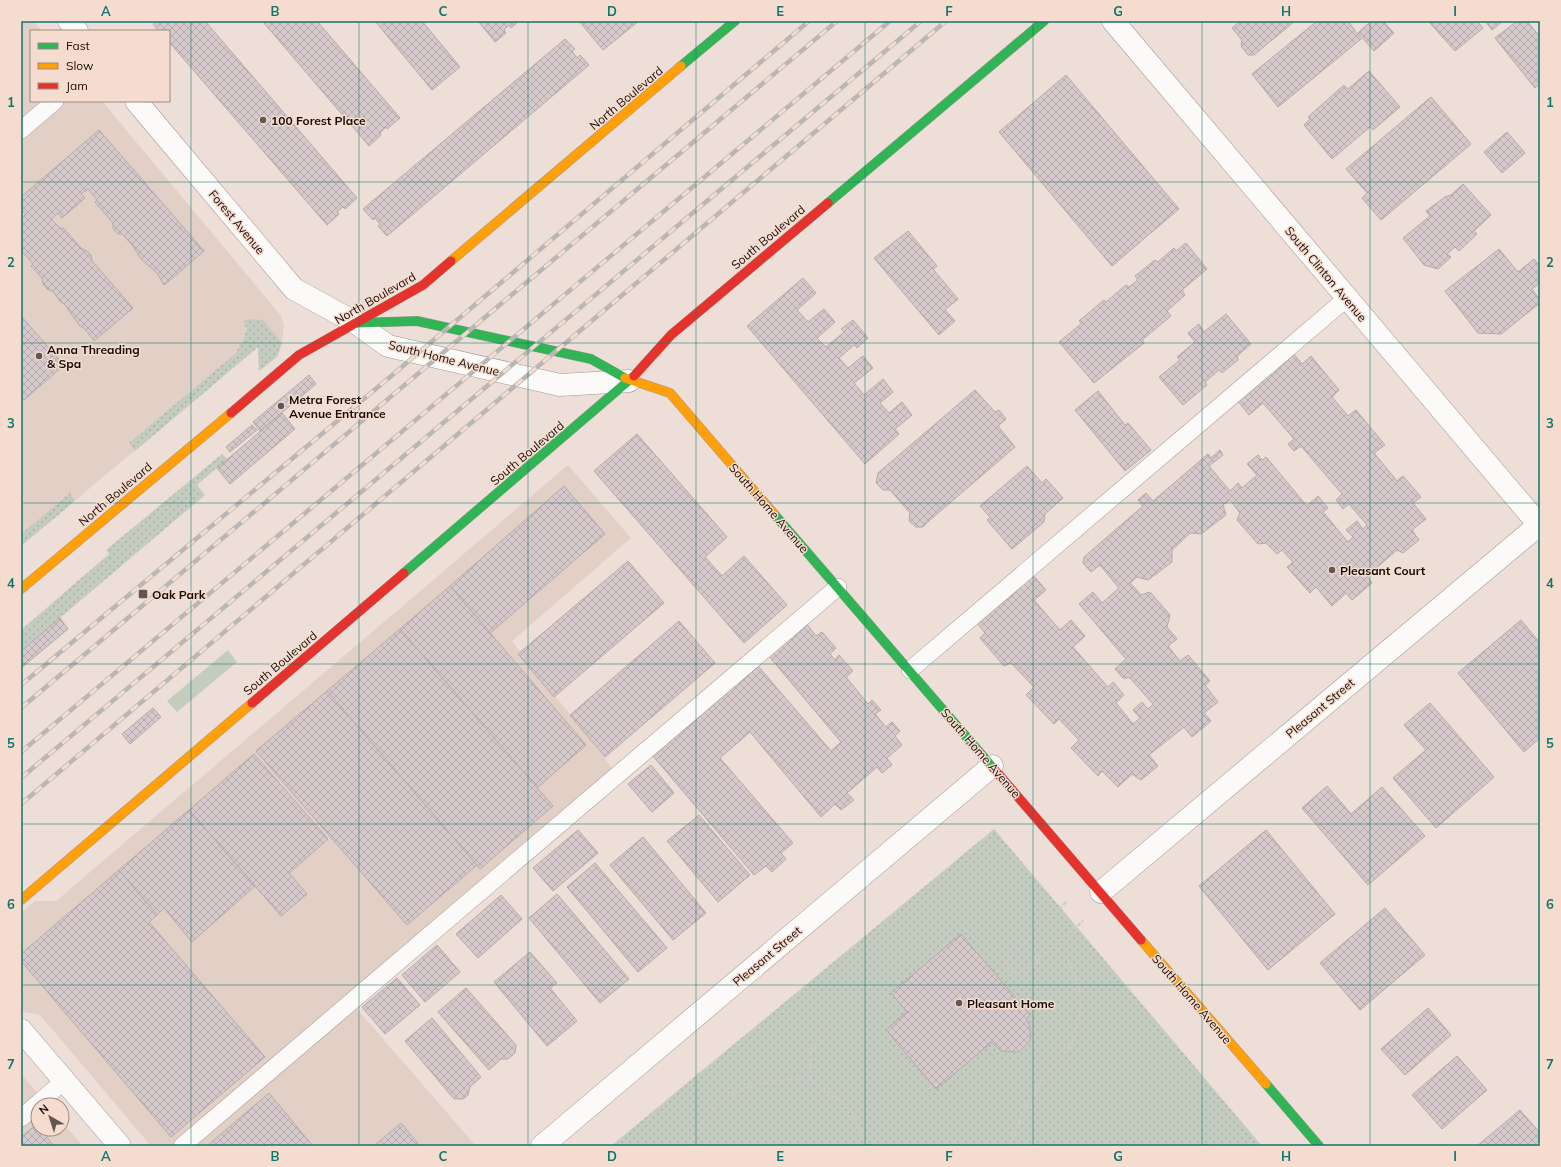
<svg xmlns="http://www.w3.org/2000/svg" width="1561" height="1167" font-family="Mulish,sans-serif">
	<defs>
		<pattern id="park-dots" width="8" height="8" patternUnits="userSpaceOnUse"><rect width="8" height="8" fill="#c4ccc0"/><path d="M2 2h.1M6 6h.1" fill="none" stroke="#a8aea4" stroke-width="1.8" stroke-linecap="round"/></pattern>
		<pattern id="building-cross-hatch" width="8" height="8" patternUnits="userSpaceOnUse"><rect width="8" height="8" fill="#d6c9cb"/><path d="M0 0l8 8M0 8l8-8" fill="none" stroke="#b7abad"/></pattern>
	</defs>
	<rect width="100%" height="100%" fill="#eddfd8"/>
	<g fill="#e2d0c7">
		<path d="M21,21H33L42,31H31V101H102L273,306L281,316L284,325L282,343L277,357L259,371L258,347L21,546Z"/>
		<path d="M568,465L631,538L512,641L617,774L351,1002L476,1146H151L40,1015L23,1012L21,1009V913L35,901H56Z"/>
		<path d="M21,1074L48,1105H38V1129H62V1122L83,1146H21Z"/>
	</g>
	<path fill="#c4ccc0" d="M228,650L237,662L177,712L167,701Z"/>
	<g fill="url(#park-dots)">
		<path d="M249,319L263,320L282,343L277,357L259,371L258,347L135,451L129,443L235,354L244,339L247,329L243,321Z"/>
		<path d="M222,454L227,459L197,485L205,495L21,651V630L109,554L106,550Z"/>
		<path d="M70,493L75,501L21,546V534Z"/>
		<path d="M994,829L1262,1146H611Z"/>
	</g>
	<g fill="url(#building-cross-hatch)" stroke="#b4aaa9">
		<path d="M156,21H205L357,198L345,209L343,207L337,212L339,214L327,225L169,42V31H159L153,24Z"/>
		<path d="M266,21H317L400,118L387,129L386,127L380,133L381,135L369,146L264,23Z"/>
		<path d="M375,21H422L460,67L432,90Z"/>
		<path d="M478,21H519L511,28L509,25L504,30L506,33L495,42Z"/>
		<path d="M579,21H639L603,50Z"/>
		<path d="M1240,21H1295L1254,55H1248L1241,46L1242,40L1232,28Z"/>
		<path d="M1317,21H1348L1361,39L1278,107L1252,74Z"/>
		<path d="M1371,21H1383L1394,33L1374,51L1358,33Z"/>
		<path d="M1477,21L1483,28L1455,51L1429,22Z"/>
		<path d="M1485,21H1503L1492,30Z"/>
		<path d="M1517,21H1527L1540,37V83L1535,88L1495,38Z"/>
		<path d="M565,39L575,49L572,51L577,58L580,55L589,65L387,236L378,226L380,224L375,218L373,220L363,209Z"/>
		<path d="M1369,71L1400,107L1373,130L1370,127L1332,159L1304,125L1310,119L1308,117L1344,85L1348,89Z"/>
		<path d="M1066,75L1179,209L1112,266L999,132Z"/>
		<path d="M1431,97L1471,144L1381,220L1362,198L1367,193L1346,169Z"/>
		<path d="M99,130L204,251L164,285L157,273L141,259L133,246L122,234H118L113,228V223L95,202L97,200L88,189L81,194L85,198L62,218L58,213L51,219L61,229L63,228L82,249L87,251L91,255L92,261L133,308L94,341L85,329L79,325L65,305L59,300L53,291L47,289L43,284L42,278L31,266L33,264L21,250V218L26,215L21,209V197Z"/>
		<path d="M1507,132L1525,153L1502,173L1484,152Z"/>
		<path d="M1463,184L1491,215L1474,231L1477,234L1459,251L1455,247L1447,254L1451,257L1438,269L1424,265L1403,238L1430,216L1426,211L1445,197L1451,195Z"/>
		<path d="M908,231L937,266L933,269L958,299L945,310L955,321L939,335L874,258Z"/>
		<path d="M1186,243L1207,269L1182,290L1185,295L1167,311L1171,316L1142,340L1144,343L1094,383L1059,342L1082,323L1079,321L1104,300L1106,302L1126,285L1129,287L1138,280L1135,276L1155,260L1158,262L1174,248L1176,251Z"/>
		<path d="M1499,249L1518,272L1534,259L1540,267V283L1532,289L1540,300V303L1501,334L1478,333L1445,291Z"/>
		<path d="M803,278L816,293L797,310L808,322L824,309L835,322L817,338L826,347L844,332L841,329L853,320L868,338L857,348L854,345L839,358L848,368L863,356L873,368L854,383L864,395L883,379L893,392L880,403L889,413L902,402L912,415L895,429L899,434L865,464L747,326Z"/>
		<path d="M21,313V316L64,365L24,400L21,394Z"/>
		<path d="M1226,314L1251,344L1237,356L1238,360L1222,373L1219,370L1205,382L1207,385L1183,405L1159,377L1180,360L1177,357L1195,342L1188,333L1199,324L1204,332Z"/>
		<path d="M1293,353L1302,364L1311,356L1339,390L1332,397L1348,416L1356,410L1385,445L1374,453L1397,481L1403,476L1421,497L1413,503L1426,519L1412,530L1419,540L1403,553L1397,550L1367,576L1372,583L1352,600L1346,593L1332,606L1316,587L1310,593L1287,567L1293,562L1282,550L1277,554L1266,543L1258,544L1237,520L1240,513L1230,500L1223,505L1226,515L1201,534L1190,533L1172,550V562L1148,580L1137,577L1130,583L1141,595L1150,592L1170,615L1167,627L1177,639L1168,646L1180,661L1188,655L1210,681L1205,685L1218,702L1204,713L1211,721L1192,737L1184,727L1149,755L1158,766L1141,780L1132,774L1118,787L1102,771L1098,776L1071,748L1079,740L1059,719L1054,724L1026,695L1034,687L1011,663L1004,666L980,638L985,633L977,623L1033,575L1046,590L1034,600L1060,630L1071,620L1085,636L1073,647L1108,687L1113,682L1124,695L1116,703L1133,724L1140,718L1133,710L1142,702L1148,709L1153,704L1130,678H1123L1115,669L1126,659L1079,604L1093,592L1102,603L1119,588L1100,565L1091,572L1083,563L1084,557L1143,506L1138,500L1146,493L1153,501L1208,454L1211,458L1220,450L1223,455L1209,466L1230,491L1238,483L1242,488L1257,475L1247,464L1258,455L1262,460L1266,457L1307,506L1318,496L1328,508L1323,512L1348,542L1353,537L1346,530L1357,521L1363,529L1367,525L1349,504L1343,509L1336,500L1342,494L1301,446L1294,451L1288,444L1294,439L1263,403L1249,415L1237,400Z"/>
		<path d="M309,375L316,384L260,431L253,422Z"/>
		<path d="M975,390L995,412L999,410L1006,419L998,426L1015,447L930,520L923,527H916L909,521L910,513L890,490H883L876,483L878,473Z"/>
		<path d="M1098,391L1125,425L1128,423L1151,450L1125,471L1075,410Z"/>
		<path d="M282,413L295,429L230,484L217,468Z"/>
		<path d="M252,425L257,430L230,452L226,447Z"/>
		<path d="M637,434L727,537L705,557L722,576L744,556L787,605L744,643L594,471Z"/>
		<path d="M1027,466L1042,483L1046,479L1063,498L1045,514L1044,522L1012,549L987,520L990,517L980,506Z"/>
		<path d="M564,486L605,534L490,633L450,586Z"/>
		<path d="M628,561L664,603L554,697L518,654Z"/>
		<path d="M450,586L586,745L537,788L400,629Z"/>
		<path d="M60,618L68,629L21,668V651Z"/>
		<path d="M1521,620L1540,643V738L1524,752L1458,673Z"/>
		<path d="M679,621L715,663L605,757L570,715Z"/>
		<path d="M806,623L816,636L822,632L836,648L830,654L835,660L839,655L853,671L846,677L868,704L872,700L881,710L875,714L886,727L892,722L900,731L895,736L902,745L887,758L892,765L882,773L877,767L847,793L854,800L841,810L835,804L821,817L750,732L720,758L793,843L781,853L786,859L772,872L766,866L754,875L653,756L758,666L831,751L841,742L768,655Z"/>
		<path d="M400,629L553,806L480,869L327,691Z"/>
		<path d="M327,691L477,865L407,925L256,751Z"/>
		<path d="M1430,703L1494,777L1436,828L1393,778L1426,750L1404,725Z"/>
		<path d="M153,708L161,717L130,744L122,734Z"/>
		<path d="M254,754L328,839L289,873L307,894L281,916L189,810Z"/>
		<path d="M651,765L674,793L652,812L628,784Z"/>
		<path d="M1327,786L1351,814L1382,787L1425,836L1368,885L1302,808Z"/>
		<path d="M189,810L255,886L192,942L164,908L157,915L119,870Z"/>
		<path d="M699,815L750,875L718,902L667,841Z"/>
		<path d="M578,830L598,853L553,891L533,868Z"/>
		<path d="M1266,830L1335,914L1268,970L1199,886Z"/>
		<path d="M643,837L706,913L673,940L610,865Z"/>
		<path d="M595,863L667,948L638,972L567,887Z"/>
		<path d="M119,870L157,915L149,922L265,1057L171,1137L21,961V954Z"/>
		<path d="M557,894L629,979L600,1003L529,918Z"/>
		<path d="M501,895L522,919L478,958L456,934Z"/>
		<path d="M1385,908L1425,955L1360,1010L1320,963Z"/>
		<path d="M961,934L1030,1015L1026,1019L1029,1024L1031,1036L1029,1042L1019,1052L1001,1051L992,1042L936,1089L886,1030L907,1012L891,993Z"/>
		<path d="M437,945L460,972L425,1002L402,975Z"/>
		<path d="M530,952L557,983L550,988L577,1021L547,1046L494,982Z"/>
		<path d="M397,978L420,1005L385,1034L362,1007Z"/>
		<path d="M466,988L516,1045L515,1053L508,1059H501L489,1070L438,1012Z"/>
		<path d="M1428,1008L1451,1035L1405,1075L1381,1049Z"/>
		<path d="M432,1018L481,1077L470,1087L468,1095L463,1099H454L405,1041Z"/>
		<path d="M1457,1056L1487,1090L1442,1129L1412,1095Z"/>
		<path d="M269,1093L313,1146H207Z"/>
		<path d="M1520,1110L1540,1133V1140L1533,1146H1477Z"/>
		<path d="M401,1123L420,1146H374Z"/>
		<path d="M36,1125L38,1129H40L54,1146H21V1137Z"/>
	</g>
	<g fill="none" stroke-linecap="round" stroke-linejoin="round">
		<defs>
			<g id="lane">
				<path d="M21,130L55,101"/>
				<path d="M910,670L1347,298"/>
				<path d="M21,1118L65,1080"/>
				<path d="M182,1146L838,587"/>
			</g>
			<g id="street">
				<path d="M69,21L77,31"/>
				<path d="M1113,21L1540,526"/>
				<path d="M136,101L294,289L356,323L388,346L560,385L629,381"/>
				<path d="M1101,892L1540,524"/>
				<path d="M21,1030L120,1146"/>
				<path d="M542,1146L992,766"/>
			</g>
			<g id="fast">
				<path d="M681,66L735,21"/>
				<path d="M828,203L1044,21"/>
				<path d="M356,323L417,321L591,359L625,378"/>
				<path d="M774,514L994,769"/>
				<path d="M404,573L634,376"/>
				<path d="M1266,1084L1319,1146"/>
			</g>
			<g id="slow">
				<path d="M451,261L681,66"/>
				<path d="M625,378L670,393L774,514"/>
				<path d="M21,589L231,413"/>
				<path d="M21,900L252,703"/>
				<path d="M1141,940L1266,1084"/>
			</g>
			<g id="jam">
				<path d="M634,376L671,335L828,203"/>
				<path d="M231,413L299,355L423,285L451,261"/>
				<path d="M252,703L404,573"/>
				<path d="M994,769L1141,940"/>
			</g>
		</defs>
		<use href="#lane" stroke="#a19792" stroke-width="18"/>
		<use href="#street" stroke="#a19792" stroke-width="23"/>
		<use href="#fast" stroke="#a19792" stroke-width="10"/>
		<use href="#slow" stroke="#a19792" stroke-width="10"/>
		<use href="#jam" stroke="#a19792" stroke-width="10"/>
		<g stroke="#cecac8" stroke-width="2.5" stroke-dasharray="4 2" stroke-linecap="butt">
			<path d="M1066,902L1036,933L1011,953L1007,962L1008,968L1012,972L1021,974L1083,921"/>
			<path d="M811,1080L810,1049L837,1026"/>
			<path d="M692,1146C704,1103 739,1085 781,1080C788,1079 805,1078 811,1081C816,1082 847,1106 850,1110C856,1117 861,1137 867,1146"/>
			<path d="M1010,1146L1023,1112L1044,1077L1072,1044L1081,1009L1079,987L1068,961L1054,945"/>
		</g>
		<use href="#lane" stroke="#fcfaf9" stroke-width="17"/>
		<use href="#street" stroke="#fcfaf9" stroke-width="22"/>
		<use href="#fast" stroke="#30b455" stroke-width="9"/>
		<use href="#slow" stroke="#ff9f0a" stroke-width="9"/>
		<use href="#jam" stroke="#e5322d" stroke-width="9"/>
		<defs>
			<g id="rail">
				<path d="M21,685L390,377L809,21"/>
				<path d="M21,708L837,21"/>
				<path d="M21,752L890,21"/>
				<path d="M21,778L921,21"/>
				<path d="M21,804L946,21"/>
			</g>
		</defs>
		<use href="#rail" stroke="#bab6b4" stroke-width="4.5"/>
		<use href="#rail" stroke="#f6dccf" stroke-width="3" stroke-dasharray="9" stroke-linecap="butt"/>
	</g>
	<path fill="none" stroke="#0f766e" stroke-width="1" stroke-opacity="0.55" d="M191,21V1146M359,21V1146M528,21V1146M696,21V1146M865,21V1146M1033,21V1146M1202,21V1146M1370,21V1146M21,182H1540M21,343H1540M21,503H1540M21,664H1540M21,824H1540M21,985H1540"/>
	<g fill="#615651" stroke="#f6dccf" stroke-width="1.5">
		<circle cx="263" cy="120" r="4"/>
		<circle cx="39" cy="356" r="4"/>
		<circle cx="281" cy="406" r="4"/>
		<circle cx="1332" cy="570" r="4"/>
		<rect x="138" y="589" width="10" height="10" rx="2"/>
		<circle cx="959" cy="1003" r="4"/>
	</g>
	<g text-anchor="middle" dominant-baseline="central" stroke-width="3" stroke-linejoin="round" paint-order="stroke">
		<g font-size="12" fill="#160d09" stroke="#f6dccf">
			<text transform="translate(626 98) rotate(-40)">North Boulevard</text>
			<text transform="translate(237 222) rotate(50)">Forest Avenue</text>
			<text transform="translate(768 237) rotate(-40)">South Boulevard</text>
			<text transform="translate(1326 274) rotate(50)">South Clinton Avenue</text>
			<text transform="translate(375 298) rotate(-30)">North Boulevard</text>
			<text transform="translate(444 358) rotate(14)">South Home Avenue</text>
			<text transform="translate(527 453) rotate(-40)">South Boulevard</text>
			<text transform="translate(115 494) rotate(-40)">North Boulevard</text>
			<text transform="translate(769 508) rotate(49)">South Home Avenue</text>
			<text transform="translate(280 663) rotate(-40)">South Boulevard</text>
			<text transform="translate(1320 708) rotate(-40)">Pleasant Street</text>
			<text transform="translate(981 753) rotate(49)">South Home Avenue</text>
			<text transform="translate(767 956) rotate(-40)">Pleasant Street</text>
			<text transform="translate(1192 999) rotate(49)">South Home Avenue</text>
		</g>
		<g font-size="12" font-weight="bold" fill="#160d09" stroke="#f6dccf" text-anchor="start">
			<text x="271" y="120">100 Forest Place</text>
			<text x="47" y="349">Anna Threading<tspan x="47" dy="14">&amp; Spa</tspan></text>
			<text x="289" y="399">Metra Forest<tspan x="289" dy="14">Avenue Entrance</tspan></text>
			<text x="1340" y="570">Pleasant Court</text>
			<text x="152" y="594">Oak Park</text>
			<text x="967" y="1003">Pleasant Home</text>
		</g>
	</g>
	<rect width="1561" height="1167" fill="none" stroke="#f6dccf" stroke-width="44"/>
	<rect x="30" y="30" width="140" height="72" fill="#f6dccf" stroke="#9c8980"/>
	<rect x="38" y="43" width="20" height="6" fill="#30b455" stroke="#9c8980"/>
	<text x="66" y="50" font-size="12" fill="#160d09">Fast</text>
	<rect x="38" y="63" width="20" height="6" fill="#ff9f0a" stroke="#9c8980"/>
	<text x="66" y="70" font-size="12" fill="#160d09">Slow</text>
	<rect x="38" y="83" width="20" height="6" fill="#e5322d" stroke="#9c8980"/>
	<text x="66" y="90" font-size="12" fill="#160d09">Jam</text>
	<g transform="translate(50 1117) rotate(321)"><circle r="19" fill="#f6dccf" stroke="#9c8980"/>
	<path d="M0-3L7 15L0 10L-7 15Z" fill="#615651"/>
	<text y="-6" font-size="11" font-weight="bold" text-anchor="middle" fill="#160d09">N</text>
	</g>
	<rect x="22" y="22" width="1517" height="1123" fill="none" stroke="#0f766e" stroke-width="1.5"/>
	<g font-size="13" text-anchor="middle" font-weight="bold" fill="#0f766e">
		<text x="106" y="16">A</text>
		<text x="275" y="16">B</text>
		<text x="443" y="16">C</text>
		<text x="612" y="16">D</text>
		<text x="780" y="16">E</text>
		<text x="949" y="16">F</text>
		<text x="1118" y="16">G</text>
		<text x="1286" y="16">H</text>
		<text x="1455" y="16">I</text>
		<text x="11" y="107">1</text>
		<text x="1550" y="107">1</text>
		<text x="11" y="267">2</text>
		<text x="1550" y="267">2</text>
		<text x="11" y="428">3</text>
		<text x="1550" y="428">3</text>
		<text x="11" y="588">4</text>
		<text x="1550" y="588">4</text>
		<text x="11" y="748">5</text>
		<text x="1550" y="748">5</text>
		<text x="11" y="909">6</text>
		<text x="1550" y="909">6</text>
		<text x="11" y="1069">7</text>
		<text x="1550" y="1069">7</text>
		<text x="106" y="1161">A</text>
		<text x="275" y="1161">B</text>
		<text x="443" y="1161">C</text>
		<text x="612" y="1161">D</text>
		<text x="780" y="1161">E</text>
		<text x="949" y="1161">F</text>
		<text x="1118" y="1161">G</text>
		<text x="1286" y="1161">H</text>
		<text x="1455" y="1161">I</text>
	</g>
</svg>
